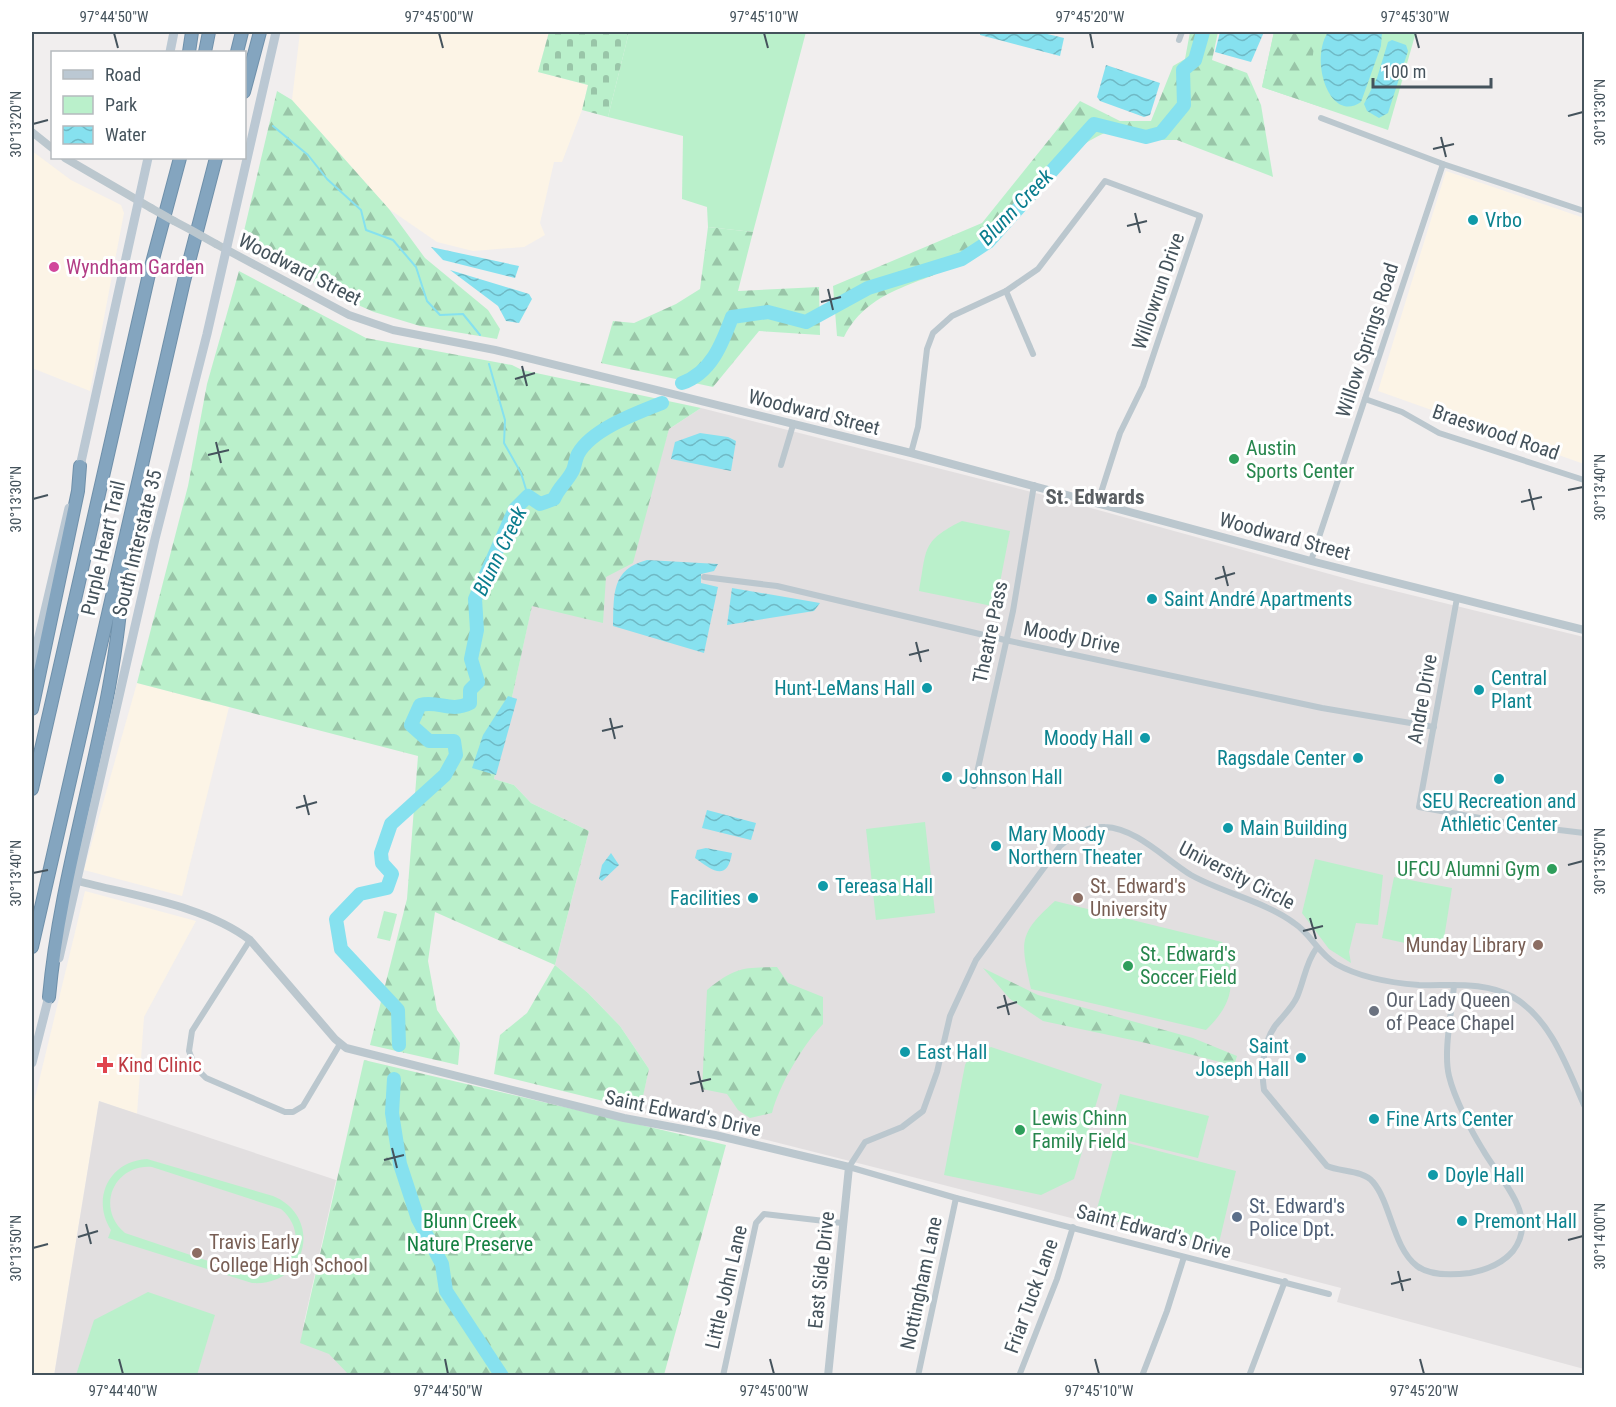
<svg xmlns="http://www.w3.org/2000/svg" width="1616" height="1407" font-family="'Roboto Condensed',sans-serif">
	<defs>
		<pattern id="forest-firs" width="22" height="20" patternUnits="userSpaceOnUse" patternTransform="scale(1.5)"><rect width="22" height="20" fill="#baf0cb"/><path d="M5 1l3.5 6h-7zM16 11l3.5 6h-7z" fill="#99c5a8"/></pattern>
		<pattern id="cemetery-stones" width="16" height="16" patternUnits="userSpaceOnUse" patternTransform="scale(1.5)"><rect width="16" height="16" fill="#baf0cb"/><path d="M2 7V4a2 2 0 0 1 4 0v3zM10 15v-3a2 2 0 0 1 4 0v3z" fill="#99c5a8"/></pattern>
		<pattern id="water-waves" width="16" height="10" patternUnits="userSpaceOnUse" patternTransform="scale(1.5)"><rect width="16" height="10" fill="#86e1ef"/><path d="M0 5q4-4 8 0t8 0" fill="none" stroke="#6fb9c5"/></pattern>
	</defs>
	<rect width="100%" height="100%" fill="#f1eeee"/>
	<g fill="#fcf4e6">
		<path d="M300,32H549L538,72L588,85L582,110L562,162H554L540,223L545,235L524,247L473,251L437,242L389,209L292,100Z"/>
		<path d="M32,151L71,180L121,205L124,213L90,391L32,368Z"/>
		<path d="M1446,171L1584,218V464L1378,391Z"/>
		<path d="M137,683L229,707L182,896L84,870Z"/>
		<path d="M85,891L196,921L144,1017L137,1114L99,1101L54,1375L32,1376V1110Z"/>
	</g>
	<g fill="#e2dfe0">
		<path d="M701,408L1051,497L1362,583L1584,637V1369L1337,1302L1341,1288L901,1174L723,1129L639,1112L649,1069L620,1026L588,993L555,965L589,831L531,803L514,785L494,779L532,605L606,576L657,468L669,429Z"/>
		<path d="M99,1101L336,1180L303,1327L402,1376H54Z"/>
	</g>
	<g fill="#baf0cb" fill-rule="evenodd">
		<path d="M629,32H806L753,232L708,227L707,207L682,199L683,136L608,117Z"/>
		<path d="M1274,32H1416L1388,130L1262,87Z"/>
		<path d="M962,521L1010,531L996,603L992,606L919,591C927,549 921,541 962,521Z"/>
		<path d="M925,822L935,913L876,920L866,829Z"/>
		<path d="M1315,859L1383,875L1378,925L1356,923L1349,952L1351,963L1329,949L1302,913Z"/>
		<path d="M1394,877L1452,888L1442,951L1382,938Z"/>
		<path d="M1055,901L1222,942C1228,949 1229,959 1230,968C1234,996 1225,1011 1206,1030L1031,989C1021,942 1017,935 1055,901Z"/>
		<path d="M384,911L397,914L390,941L377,938Z"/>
		<path d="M991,1047L1102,1084L1074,1179L1041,1195L944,1175L965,1065L970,1055Z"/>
		<path d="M1120,1094L1209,1116L1198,1158L1109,1136Z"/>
		<path d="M1116,1140L1236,1171L1218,1247L1095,1216Z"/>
		<path d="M147,1159L273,1196C324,1217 307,1287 252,1283L108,1238L111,1230C91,1199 109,1161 147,1159ZM152,1167L281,1209C311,1234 292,1279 253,1276L125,1233C95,1208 114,1164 152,1167Z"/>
		<path d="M148,1292L215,1315L197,1375H76L94,1320Z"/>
	</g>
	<g fill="url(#forest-firs)">
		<path d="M1190,32H1218L1212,60L1247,73L1261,105L1273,177L1177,140H1143L1109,131C1100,135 1089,140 1081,147C1043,181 1015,227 971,256C927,286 871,284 844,337L837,336L833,286L982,223L1080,101L1120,121H1151L1173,66L1185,59Z"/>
		<path d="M1274,32H1322C1305,51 1315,86 1324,108L1262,87Z"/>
		<path d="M277,91L292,100L389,209L425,258L488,310L500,329L497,339L420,326L374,312L342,298L251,248L244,231Z"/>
		<path d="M708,227L753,232L738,291L819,287L820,335L759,331L713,387L601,363L613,321L634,323L676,304L700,289Z"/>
		<path d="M239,271L366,338L512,365L522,370L701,408L669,429L633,563L606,577L603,623L532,606L494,779L514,785L531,803L589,831L555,965L588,993L620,1026L649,1069L640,1110L494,1074L500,1035L527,1013L555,965L435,912L428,961L437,1010L460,1043L458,1065L370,1045L407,899L418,756L137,683L188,486L207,384Z"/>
		<path d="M777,967L788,983L823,997V1024C803,1045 779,1085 772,1113L750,1118L738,1110L727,1094L702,1089L707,990C736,967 742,968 777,967Z"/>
		<path d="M983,968L1038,995L1193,1038L1237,1056L1233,1069L1224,1063L1146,1043L1043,1021L1010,999Z"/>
		<path d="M364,1060L726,1145L664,1375H349L329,1354L300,1343Z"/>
	</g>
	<path fill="url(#cemetery-stones)" d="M549,32H629L608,117L582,110L588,85L538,72Z"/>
	<g fill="url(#water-waves)">
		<path d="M980,32H1039L1064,38L1060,56L980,35Z"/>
		<path d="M1220,32H1264L1251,62L1215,52Z"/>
		<path d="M1328,32H1382L1381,46L1361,102C1330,124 1309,61 1328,32Z"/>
		<path d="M1392,40L1406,45L1408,51L1388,113L1379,118L1367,111L1364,104L1377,78L1388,42Z"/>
		<path d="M1106,65L1160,83L1150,115L1144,117L1100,101L1097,97Z"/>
		<path d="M431,247L519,266L515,278L443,260Z"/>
		<path d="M450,270L529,294L532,299L519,323L506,321L498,306Z"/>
		<path d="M700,433L728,437L736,441L731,471L671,459L675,442Z"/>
		<path d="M647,560L718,564L714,571L701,574V583L718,587L704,653L613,626C614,595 611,569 647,560Z"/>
		<path d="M732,588L820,603L814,611L727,625Z"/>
		<path d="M508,696L517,699L496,775L472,768L483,735Z"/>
		<path d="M707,810L756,823L751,840L702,828Z"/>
		<path d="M706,848L732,853C727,882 713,871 695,858L697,850Z"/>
		<path d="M611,853L619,865L602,881L599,879L602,865Z"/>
	</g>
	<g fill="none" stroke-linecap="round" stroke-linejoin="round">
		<g stroke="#86e1ef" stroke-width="2">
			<path d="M273,126L308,155L327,179L361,210L366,230L393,240L416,267L427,301L440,315L463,314L480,335"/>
			<path d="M489,364L505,420L504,443L521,473L528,496"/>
		</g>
		<g stroke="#86e1ef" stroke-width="14">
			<path d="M682,383C711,373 722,344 732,317L768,312L806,322L868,288L962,259L988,242L1094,124L1146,137L1161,133L1184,105L1183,70L1195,60L1203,32"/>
			<path d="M399,1045L398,1010L341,949L336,919L360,894L387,888L392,874L382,863L381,853L391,824L445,775L456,755L454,741H429L411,725L420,705C439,700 450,713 470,703V690L478,682L471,659L477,630L475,599L515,509L528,496L540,504L554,499C559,487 566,483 572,472C575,467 575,460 578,454C592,429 637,413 662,403"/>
			<path d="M394,1079L392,1113L400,1164L418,1219L442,1264L446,1291L502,1376"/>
		</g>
		<defs>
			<g id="motorway">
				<path d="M189,52L192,32"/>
				<path d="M205,52L209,32"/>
				<path d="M237,52L242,32"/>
				<path d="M244,92L260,32"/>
				<path d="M32,709L78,491L80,466"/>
				<path d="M32,789L149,274L180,158"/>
				<path d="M32,947L184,281L216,158"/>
				<path d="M49,997C62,854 116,717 123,573"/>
			</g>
		</defs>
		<use href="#motorway" stroke="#6f90aa" stroke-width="14"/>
		<g stroke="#bbc7ce" stroke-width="6">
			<path d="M1179,40L1182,32"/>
			<path d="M1321,118L1443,164L1584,211"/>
			<path d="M1006,291L1033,354"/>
			<path d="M1365,399L1402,412L1439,433L1584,480"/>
			<path d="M911,453L918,427L927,349L933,333L952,316L1006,291L1038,269L1105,181L1200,216L1143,386L1120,433L1098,502"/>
			<path d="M781,465L793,425"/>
			<path d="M1311,561L1443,164"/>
			<path d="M704,577L777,586L1005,640L1322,708L1434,727"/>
			<path d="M1457,598L1419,807L1518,825L1584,833"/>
			<path d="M974,786L1013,611L1034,485"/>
			<path d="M250,940L192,1031L189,1051L195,1067L206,1078L285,1112H293L303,1106L340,1044"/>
			<path d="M1316,949C1306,962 1304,981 1297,997C1292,1008 1282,1017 1275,1026C1263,1043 1261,1070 1264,1090L1327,1166C1340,1172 1363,1170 1373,1182C1391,1203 1393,1248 1417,1266C1430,1276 1454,1275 1470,1273C1486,1270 1502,1264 1513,1251C1540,1216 1500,1180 1483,1150C1471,1131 1454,1097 1449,1076C1443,1051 1452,1012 1454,985"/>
			<path d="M1329,1294L956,1198L849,1167L865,1142L902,1127L923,1111L937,1072L950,1016L976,960L1060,846C1073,835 1087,826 1105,827C1136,828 1165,859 1191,875C1223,893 1264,901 1294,923C1311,934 1318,953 1336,964C1359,977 1392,983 1419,985C1451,986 1484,981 1513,997C1551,1019 1567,1067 1584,1105"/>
			<path d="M723,1376L756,1223L764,1214L842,1223"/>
			<path d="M918,1376L956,1198"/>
			<path d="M1019,1376L1057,1279L1073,1227"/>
			<path d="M1142,1376L1167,1311L1184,1257"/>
			<path d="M1249,1376L1285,1281"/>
		</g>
		<g stroke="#bbc7ce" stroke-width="8">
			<path d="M32,132L52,148"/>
			<path d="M65,158L151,208"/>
			<path d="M174,221L191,230"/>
			<path d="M216,244L349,315L393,330L495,350L911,453L1311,561L1584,630"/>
			<path d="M78,881C133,896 204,905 250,940L335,1039L346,1048L624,1118L715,1135L849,1167L828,1376"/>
		</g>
		<g stroke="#bbc8d3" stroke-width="9">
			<path d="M170,52L174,32"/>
			<path d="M79,471L148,158"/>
			<path d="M32,666L69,508"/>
			<path d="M59,958L155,539L207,334L276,32"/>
			<path d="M32,1063L50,992"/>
		</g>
		<use href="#motorway" stroke="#84a5bf" stroke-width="12"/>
		<g stroke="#bbc7ce" stroke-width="8">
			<path d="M151,208L174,221"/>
			<path d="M191,230L216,244"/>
		</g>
	</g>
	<path fill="none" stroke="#45535c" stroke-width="2" d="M114,33L118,48M439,33L443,48M764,33L768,48M1090,33L1093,48M1415,33L1419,48M1568,116L1583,112M33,124L48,120M1441,137L1446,157M1433,149L1454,144M1135,213L1140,233M1127,226L1147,221M828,289L833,310M821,302L841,297M522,366L527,386M515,379L535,373M216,442L221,463M208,455L229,450M1529,489L1534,510M1568,490L1583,487M33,499L48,495M1521,502L1542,497M1223,566L1228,586M1215,579L1235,573M916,642L921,662M909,655L929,650M610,718L615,739M602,731L623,726M304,795L309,815M296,808L317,802M1568,865L1583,861M33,873L48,870M1310,918L1316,939M1303,931L1323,926M1004,995L1009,1015M997,1008L1017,1002M698,1071L703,1092M690,1084L711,1079M392,1148L397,1168M384,1160L404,1155M86,1224L91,1244M78,1237L98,1231M1568,1240L1583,1236M33,1248L48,1244M1398,1271L1403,1291M1391,1284L1411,1279M119,1359L123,1374M445,1359L448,1374M770,1359L774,1374M1095,1359L1099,1374M1420,1359L1424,1374"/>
	<g fill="#0f9aa8" stroke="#fff" stroke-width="2">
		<circle cx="1473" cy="220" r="6"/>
		<circle cx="1152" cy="599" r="6"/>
		<circle cx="927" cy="688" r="6"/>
		<circle cx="1479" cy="690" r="6"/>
		<circle cx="1145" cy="738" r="6"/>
		<circle cx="1358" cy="758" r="6"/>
		<circle cx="947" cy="777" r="6"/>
		<circle cx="1499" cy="779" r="6"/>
		<circle cx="1228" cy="828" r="6"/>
		<circle cx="996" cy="846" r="6"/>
		<circle cx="823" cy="886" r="6"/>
		<circle cx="753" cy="898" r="6"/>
		<circle cx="905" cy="1052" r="6"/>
		<circle cx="1301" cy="1058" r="6"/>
		<circle cx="1374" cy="1119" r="6"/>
		<circle cx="1433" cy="1175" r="6"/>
		<circle cx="1462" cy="1221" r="6"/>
	</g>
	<circle fill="#d1479c" stroke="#fff" stroke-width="2" cx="54" cy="267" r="6"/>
	<g fill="#2e9e5b" stroke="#fff" stroke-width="2">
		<circle cx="1234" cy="459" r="6"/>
		<circle cx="1552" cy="869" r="6"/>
		<circle cx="1128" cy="966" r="6"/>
		<circle cx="1020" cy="1130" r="6"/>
	</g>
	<g fill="#8d6e63" stroke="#fff" stroke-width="2">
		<circle cx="1078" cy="898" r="6"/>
		<circle cx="1538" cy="945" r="6"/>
		<circle cx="197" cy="1253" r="6"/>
	</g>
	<circle fill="#6b7280" stroke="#fff" stroke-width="2" cx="1374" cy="1011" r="6"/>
	<path fill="#e0444e" stroke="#fff" stroke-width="2" d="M102 1056h6v6h6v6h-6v6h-6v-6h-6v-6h6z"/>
	<circle fill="#5c6f8a" stroke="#fff" stroke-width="2" cx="1237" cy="1217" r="6"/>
	<g text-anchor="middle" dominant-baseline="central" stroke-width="6" stroke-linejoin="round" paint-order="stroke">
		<g font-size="20" fill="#0d838f" stroke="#fff" text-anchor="start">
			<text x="1485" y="220">Vrbo</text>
			<text x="1164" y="599">Saint André Apartments</text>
			<text x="1491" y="678">Central<tspan x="1491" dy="23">Plant</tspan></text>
			<text x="915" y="688" text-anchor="end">Hunt-LeMans Hall</text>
			<text x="1133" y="738" text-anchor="end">Moody Hall</text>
			<text x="1346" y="758" text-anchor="end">Ragsdale Center</text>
			<text x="959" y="777">Johnson Hall</text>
			<text x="1499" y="801" text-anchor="middle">SEU Recreation and<tspan x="1499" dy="23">Athletic Center</tspan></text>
			<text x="1240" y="828">Main Building</text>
			<text x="1008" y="834">Mary Moody<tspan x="1008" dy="23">Northern Theater</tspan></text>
			<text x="835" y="886">Tereasa Hall</text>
			<text x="741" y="898" text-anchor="end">Facilities</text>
			<text x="1289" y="1046" text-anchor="end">Saint<tspan x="1289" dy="23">Joseph Hall</tspan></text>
			<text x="917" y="1052">East Hall</text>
			<text x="1386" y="1119">Fine Arts Center</text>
			<text x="1445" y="1175">Doyle Hall</text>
			<text x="1474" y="1221">Premont Hall</text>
		</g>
		<g font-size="20" fill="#b23c85" stroke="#fff" text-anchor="start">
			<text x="66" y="267">Wyndham Garden</text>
		</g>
		<g font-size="20" fill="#45535c" stroke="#fff">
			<text transform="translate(300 269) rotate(27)">Woodward Street</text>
			<text transform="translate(1158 291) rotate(-71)">Willowrun Drive</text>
			<text transform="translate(1367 340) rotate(-72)">Willow Springs Road</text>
			<text transform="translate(814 412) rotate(14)">Woodward Street</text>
			<text transform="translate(1496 432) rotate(19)">Braeswood Road</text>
			<text transform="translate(1285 536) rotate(15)">Woodward Street</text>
			<text transform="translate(137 543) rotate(-76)">South Interstate 35</text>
			<text transform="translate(103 548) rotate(-77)">Purple Heart Trail</text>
			<text transform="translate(990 632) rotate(-78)">Theatre Pass</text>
			<text transform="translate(1072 637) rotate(11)">Moody Drive</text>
			<text transform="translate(1422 699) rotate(-80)">Andre Drive</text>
			<text transform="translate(1237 875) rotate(27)">University Circle</text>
			<text transform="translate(683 1113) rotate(12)">Saint Edward's Drive</text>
			<text transform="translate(1154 1231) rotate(15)">Saint Edward's Drive</text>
			<text transform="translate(821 1270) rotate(-84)">East Side Drive</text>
			<text transform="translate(921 1283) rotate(-78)">Nottingham Lane</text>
			<text transform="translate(726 1287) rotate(-77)">Little John Lane</text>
			<text transform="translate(1031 1296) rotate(-70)">Friar Tuck Lane</text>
		</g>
		<g font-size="20" fill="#27864d" stroke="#fff" text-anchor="start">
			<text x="1246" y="448">Austin<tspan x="1246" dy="23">Sports Center</tspan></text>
			<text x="1540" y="869" text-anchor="end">UFCU Alumni Gym</text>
			<text x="1140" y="954">St. Edward's<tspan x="1140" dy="23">Soccer Field</tspan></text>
			<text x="1032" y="1118">Lewis Chinn<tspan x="1032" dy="23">Family Field</tspan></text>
		</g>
		<g font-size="20" fill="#785e54" stroke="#fff" text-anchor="start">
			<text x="1090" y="886">St. Edward's<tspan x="1090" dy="23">University</tspan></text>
			<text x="1526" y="945" text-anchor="end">Munday Library</text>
			<text x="209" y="1242">Travis Early<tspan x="209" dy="23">College High School</tspan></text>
		</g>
		<g font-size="20" fill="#5b616d" stroke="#fff" text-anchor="start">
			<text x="1386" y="1000">Our Lady Queen<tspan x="1386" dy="23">of Peace Chapel</tspan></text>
		</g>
		<g font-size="20" fill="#be3a42" stroke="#fff" text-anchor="start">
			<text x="118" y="1065">Kind Clinic</text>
		</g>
		<g font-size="20" fill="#4e5e75" stroke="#fff" text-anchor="start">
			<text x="1249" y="1206">St. Edward's<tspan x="1249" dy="23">Police Dpt.</tspan></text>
		</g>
		<g font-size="20" fill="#148041" stroke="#fff">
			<text x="470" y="1221">Blunn Creek<tspan x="470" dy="23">Nature Preserve</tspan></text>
		</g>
		<g font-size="21" font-style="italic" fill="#0a7d8e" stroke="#fff">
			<text transform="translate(1016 207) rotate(-46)">Blunn Creek</text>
			<text transform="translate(500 551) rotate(-64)">Blunn Creek</text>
		</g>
		<g font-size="21" font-weight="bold" fill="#5a5f63" stroke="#fff">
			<text x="1095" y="497">St. Edwards</text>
		</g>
	</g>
	<rect width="1616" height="1407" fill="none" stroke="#ffffff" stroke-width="66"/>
	<rect x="51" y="51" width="195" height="108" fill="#ffffff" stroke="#b5babe" stroke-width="1.5"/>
	<rect x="63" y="70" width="30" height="9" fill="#bbc8d3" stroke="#b5babe" stroke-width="1.5"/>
	<text x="105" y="81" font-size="18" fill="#45535c">Road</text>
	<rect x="63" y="96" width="30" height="18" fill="#baf0cb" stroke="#b5babe" stroke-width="1.5"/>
	<text x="105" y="111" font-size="18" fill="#45535c">Park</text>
	<rect x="63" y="126" width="30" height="18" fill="url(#water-waves)" stroke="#b5babe" stroke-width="1.5"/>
	<text x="105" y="141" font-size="18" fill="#45535c">Water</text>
	<path d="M1373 78v9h118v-9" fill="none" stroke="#45535c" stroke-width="3"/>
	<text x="1382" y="78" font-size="18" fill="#45535c" stroke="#ffffff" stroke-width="4.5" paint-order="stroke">100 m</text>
	<rect x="33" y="33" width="1550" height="1341" fill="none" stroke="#45535c" stroke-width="2"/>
	<g font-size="15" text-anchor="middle" fill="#45535c">
		<text x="114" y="22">97°44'50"W</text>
		<text x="439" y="22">97°45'00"W</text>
		<text x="764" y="22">97°45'10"W</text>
		<text x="1090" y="22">97°45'20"W</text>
		<text x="1415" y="22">97°45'30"W</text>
		<text transform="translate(1600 112) rotate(-90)" y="5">30°13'30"N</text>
		<text transform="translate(16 124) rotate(-90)" y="5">30°13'20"N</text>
		<text transform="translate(1600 487) rotate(-90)" y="5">30°13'40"N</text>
		<text transform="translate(16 499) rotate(-90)" y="5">30°13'30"N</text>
		<text transform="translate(1600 861) rotate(-90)" y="5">30°13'50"N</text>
		<text transform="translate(16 873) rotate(-90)" y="5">30°13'40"N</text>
		<text transform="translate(1600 1236) rotate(-90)" y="5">30°14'00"N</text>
		<text transform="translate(16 1248) rotate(-90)" y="5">30°13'50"N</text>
		<text x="123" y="1396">97°44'40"W</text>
		<text x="448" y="1396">97°44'50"W</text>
		<text x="774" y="1396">97°45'00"W</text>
		<text x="1099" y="1396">97°45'10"W</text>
		<text x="1424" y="1396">97°45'20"W</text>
	</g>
</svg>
